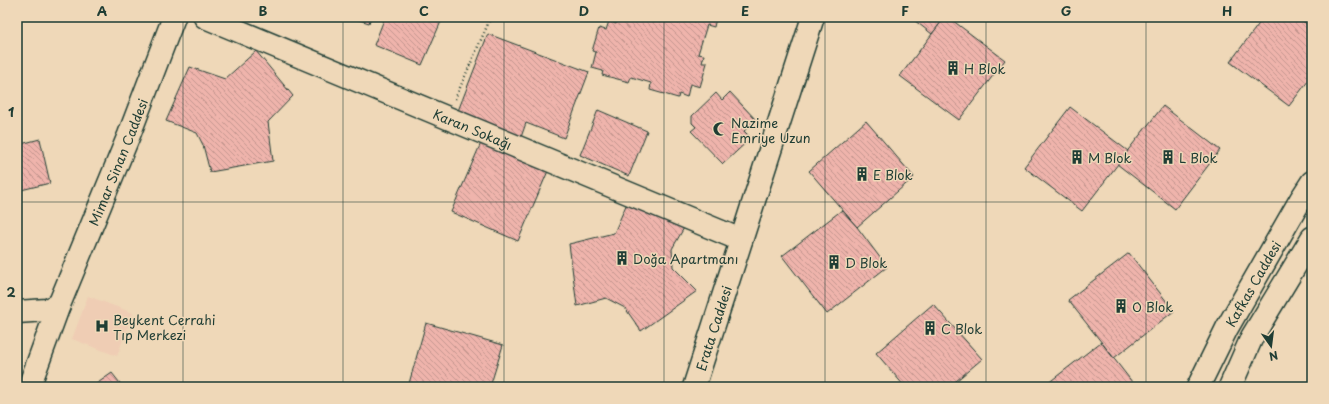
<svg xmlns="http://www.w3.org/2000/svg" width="1329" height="404" font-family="'Playpen Sans',sans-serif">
	<defs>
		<pattern id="building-back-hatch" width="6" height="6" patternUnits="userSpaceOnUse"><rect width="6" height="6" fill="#efb4ac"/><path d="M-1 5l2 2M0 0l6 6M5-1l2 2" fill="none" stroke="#c1948d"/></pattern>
	</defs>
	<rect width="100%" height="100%" fill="#efd8b8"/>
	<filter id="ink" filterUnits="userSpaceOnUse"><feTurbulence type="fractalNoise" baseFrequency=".025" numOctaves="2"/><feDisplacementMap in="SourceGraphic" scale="8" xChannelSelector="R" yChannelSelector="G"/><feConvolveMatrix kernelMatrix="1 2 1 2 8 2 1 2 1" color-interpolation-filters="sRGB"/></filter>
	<g filter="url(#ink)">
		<path fill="#efcdb4" d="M88,296L133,313L117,356L72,339Z"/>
		<g fill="url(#building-back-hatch)" stroke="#1f3d34">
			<path d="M350,17H371L369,23Z"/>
			<path d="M385,17H443L422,65L374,45Z"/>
			<path d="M618,17H724L723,20L716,18L714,27L707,25L698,54L704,55L702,63H707L700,87L690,84L687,97L679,94L678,98L650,90L651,83L631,77L629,82L602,75L603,71L592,68L596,52L592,51L599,28L606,30L609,21L616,24Z"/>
			<path d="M910,17H945L932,34Z"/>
			<path d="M945,17H948L1005,60L959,120L900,76Z"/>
			<path d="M1251,17H1264L1259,23Z"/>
			<path d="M1264,17H1297L1312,28V76L1289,106L1230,62Z"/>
			<path d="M488,34L589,72L564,138L526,123L520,140L456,116Z"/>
			<path d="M256,51L293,96L268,122L273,161L210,172L203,145L197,133L166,121L190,67L225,79Z"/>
			<path d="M730,92L756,120L744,131L751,138L723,164L691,131L696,127L692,123V116L716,93L722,100Z"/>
			<path d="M1163,106L1220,150L1175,209L1117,164Z"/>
			<path d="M1070,107L1128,151L1082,211L1024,167Z"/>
			<path d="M598,110L647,131L629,176L580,155Z"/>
			<path d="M866,121L914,177L857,227L809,171Z"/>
			<path d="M40,139L50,183L17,191V145Z"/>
			<path d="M481,143L548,171L518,241L451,212Z"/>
			<path d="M627,203L685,226L672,249L673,267L697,291L641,331L625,308L606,298L577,306L569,244L614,233Z"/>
			<path d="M842,210L857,227L887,267L827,314L782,256Z"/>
			<path d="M1129,253L1174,311L1114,358L1068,300Z"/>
			<path d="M933,304L982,359L949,387H905L876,353Z"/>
			<path d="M426,323L503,345L490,387H408Z"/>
			<path d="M1101,342L1136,387H1043Z"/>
			<path d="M112,373L123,387H92Z"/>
		</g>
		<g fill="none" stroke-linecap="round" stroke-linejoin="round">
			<defs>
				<g id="minor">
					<path id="s1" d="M205,17L741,240"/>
					<path id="s2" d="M694,387L813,17"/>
				</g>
				<g id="tertiary">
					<path d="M17,312L47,310L59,305"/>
					<path id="s3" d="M29,387L59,305L129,135L174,17"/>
					<path id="s4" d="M1198,387L1227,328L1301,199L1312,182"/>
					<path d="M1230,387L1252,337L1312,238"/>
				</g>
			</defs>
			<use href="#minor" stroke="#1f3d34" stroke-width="25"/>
			<use href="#tertiary" stroke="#1f3d34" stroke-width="25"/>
			<path stroke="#1f3d34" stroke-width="2.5" stroke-dasharray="1 3" stroke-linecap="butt" d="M455,99L491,17"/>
			<use href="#minor" stroke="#efd8b8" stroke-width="22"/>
			<use href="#tertiary" stroke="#efd8b8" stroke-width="22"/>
		</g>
	</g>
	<path fill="none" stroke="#1f3d34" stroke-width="1" stroke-opacity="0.55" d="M183,17V387M343,17V387M504,17V387M664,17V387M825,17V387M986,17V387M1146,17V387M17,202H1312"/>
	<defs>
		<symbol id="building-bare" viewBox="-9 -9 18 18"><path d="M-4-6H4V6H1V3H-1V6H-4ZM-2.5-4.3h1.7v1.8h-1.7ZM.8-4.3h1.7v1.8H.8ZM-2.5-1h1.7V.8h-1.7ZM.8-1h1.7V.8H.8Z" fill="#1f3d34" stroke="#efd8b8" stroke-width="2.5" paint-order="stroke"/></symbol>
		<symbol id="mosque-bare" viewBox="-9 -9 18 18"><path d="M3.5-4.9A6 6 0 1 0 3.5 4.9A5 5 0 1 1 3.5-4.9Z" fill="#1f3d34" stroke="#efd8b8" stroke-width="2.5" paint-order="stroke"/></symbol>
		<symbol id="hospital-bare" viewBox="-9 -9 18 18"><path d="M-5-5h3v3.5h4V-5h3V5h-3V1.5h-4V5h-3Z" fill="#1f3d34" stroke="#efd8b8" stroke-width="2.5" paint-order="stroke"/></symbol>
	</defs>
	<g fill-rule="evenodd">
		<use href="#building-bare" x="943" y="58" width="20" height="20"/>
		<use href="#mosque-bare" x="710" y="119" width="20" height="20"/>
		<use href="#building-bare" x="1067" y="147" width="20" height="20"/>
		<use href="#building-bare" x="1158" y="147" width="20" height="20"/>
		<use href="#building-bare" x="852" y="164" width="20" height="20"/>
		<use href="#building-bare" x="612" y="248" width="20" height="20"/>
		<use href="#building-bare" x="824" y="252" width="20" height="20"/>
		<use href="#building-bare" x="1111" y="296" width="20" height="20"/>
		<use href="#hospital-bare" x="92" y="316" width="20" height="20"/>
		<use href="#building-bare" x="920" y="318" width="20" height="20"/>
	</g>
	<g text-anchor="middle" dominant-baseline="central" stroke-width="3" stroke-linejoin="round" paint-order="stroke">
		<g font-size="13" fill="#1f3d34" stroke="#efd8b8" text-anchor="start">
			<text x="964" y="68">H Blok</text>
			<text x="731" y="122">Nazime<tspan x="731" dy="15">Emriye Uzun</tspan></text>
			<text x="1088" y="157">M Blok</text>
			<text x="1179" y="157">L Blok</text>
			<text x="873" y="174">E Blok</text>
			<text x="633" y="258">Doğa Apartmanı</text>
			<text x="845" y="262">D Blok</text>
			<text x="1132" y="306">O Blok</text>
			<text x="113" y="319">Beykent Cerrahi<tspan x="113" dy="15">Tıp Merkezi</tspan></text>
			<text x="941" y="328">C Blok</text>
		</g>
		<g font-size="13" fill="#1f3d34" stroke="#efd8b8">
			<text stroke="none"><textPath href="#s1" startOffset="290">Karan Sokağı</textPath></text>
			<text stroke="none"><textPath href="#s3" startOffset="242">Mimar Sinan Caddesi</textPath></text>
			<text stroke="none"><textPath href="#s4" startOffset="117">Kafkas Caddesi</textPath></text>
			<text stroke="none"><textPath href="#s2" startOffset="62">Erata Caddesi</textPath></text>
		</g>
	</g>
	<rect width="1329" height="404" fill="none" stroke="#efd8b8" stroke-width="44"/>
	<g transform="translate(1271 346) rotate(166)" stroke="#efd8b8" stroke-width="3" paint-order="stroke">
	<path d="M0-3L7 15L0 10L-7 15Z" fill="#1f3d34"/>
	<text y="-6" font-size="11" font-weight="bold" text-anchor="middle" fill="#1f3d34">N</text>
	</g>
	<rect x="22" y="22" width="1285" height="360" fill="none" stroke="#1f3d34" stroke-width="1.5"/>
	<g font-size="13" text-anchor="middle" font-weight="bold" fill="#1f3d34">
		<text x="102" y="16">A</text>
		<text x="263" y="16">B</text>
		<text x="424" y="16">C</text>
		<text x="584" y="16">D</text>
		<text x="745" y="16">E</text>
		<text x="905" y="16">F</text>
		<text x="1066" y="16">G</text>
		<text x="1227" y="16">H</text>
		<text x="11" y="117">1</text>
		<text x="11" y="297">2</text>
	</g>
</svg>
